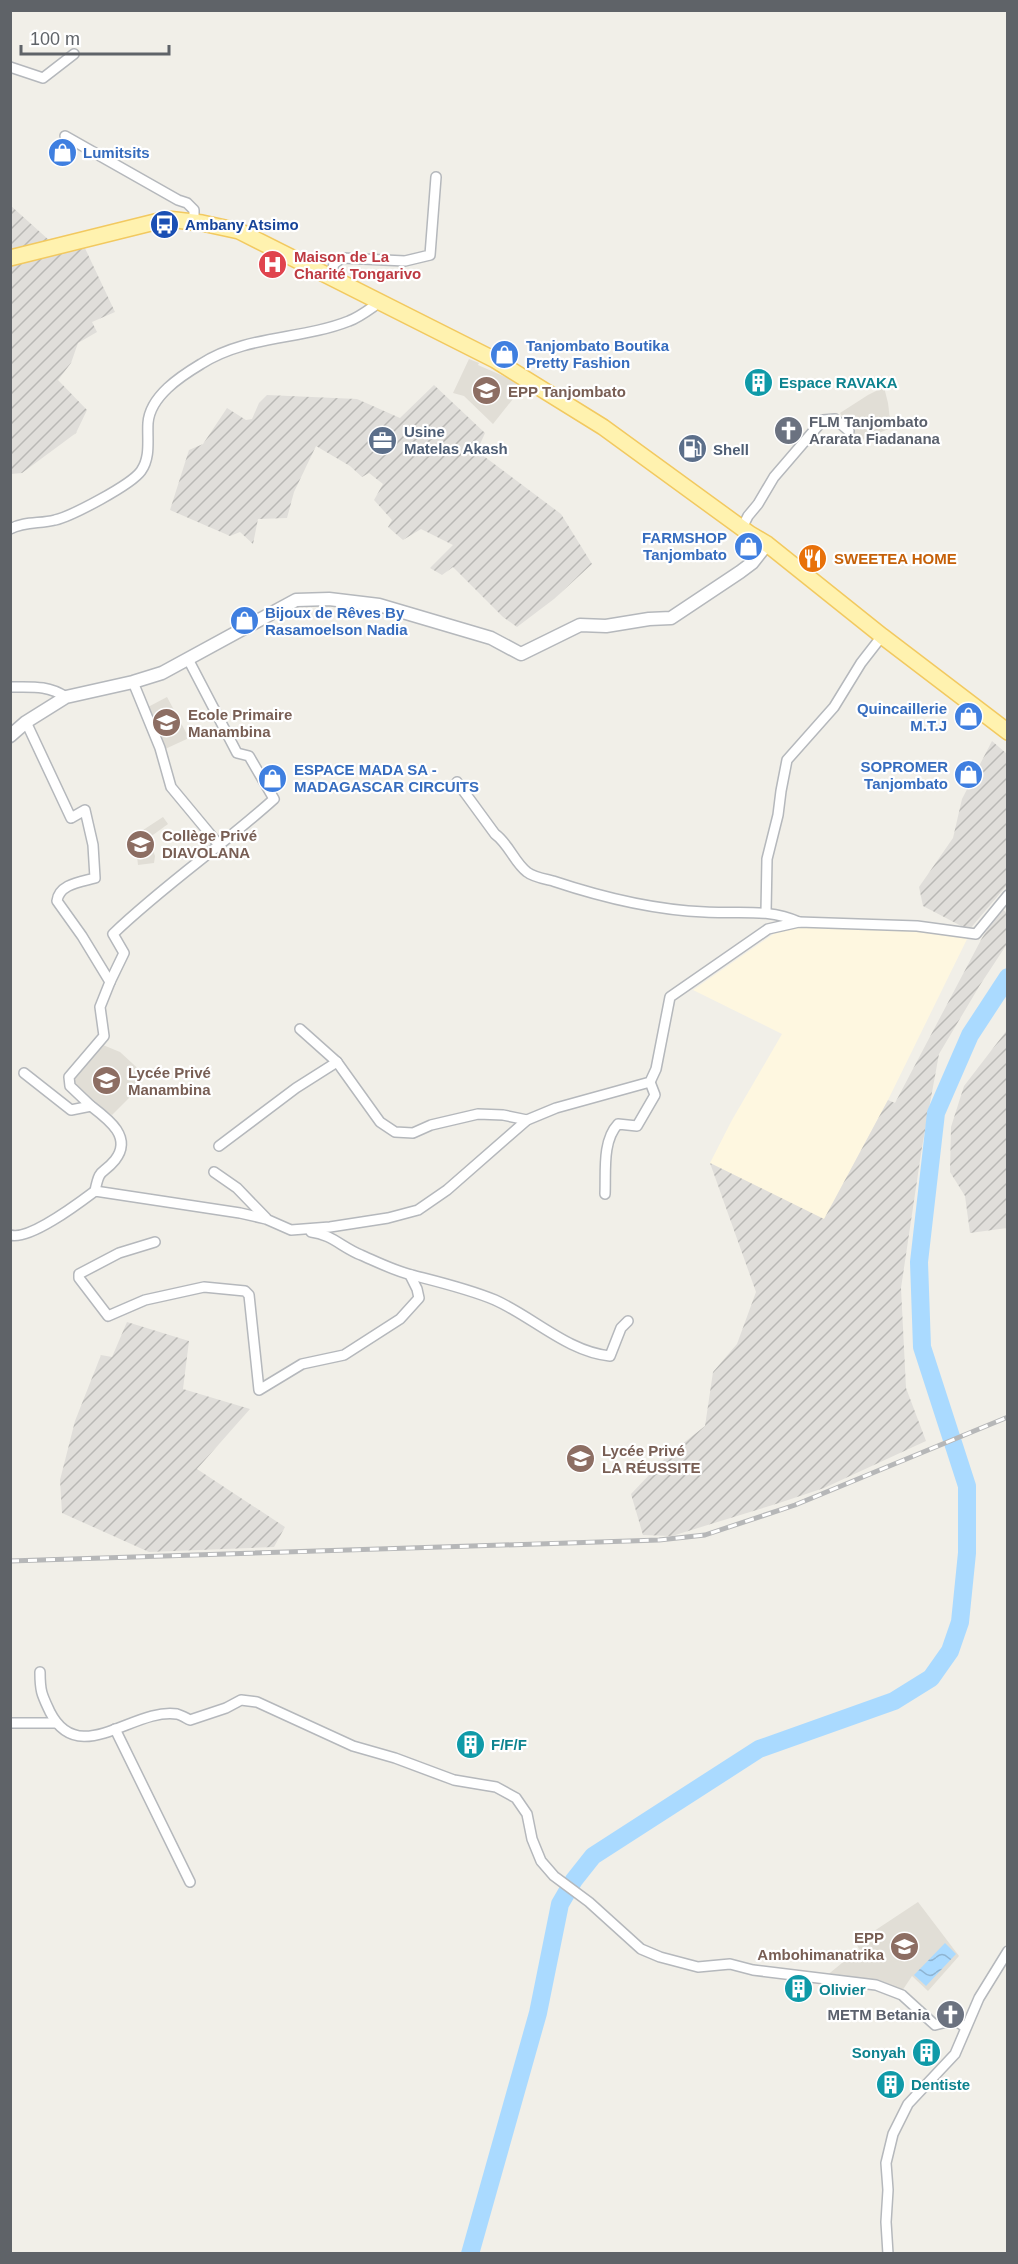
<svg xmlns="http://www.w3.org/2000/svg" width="1018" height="2264" font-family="Helvetica,sans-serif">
	<defs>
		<pattern id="industrial-furrows" width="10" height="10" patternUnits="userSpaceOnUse" patternTransform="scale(1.5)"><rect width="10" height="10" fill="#e0deda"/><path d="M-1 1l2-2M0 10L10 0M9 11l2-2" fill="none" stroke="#b9b8b5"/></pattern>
		<pattern id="water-waves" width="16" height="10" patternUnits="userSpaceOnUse" patternTransform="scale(1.5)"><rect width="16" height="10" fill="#aadaff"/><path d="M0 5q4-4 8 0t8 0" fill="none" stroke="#8eb4d2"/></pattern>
	</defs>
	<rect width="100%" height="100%" fill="#f1efe8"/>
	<path fill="#fef7e0" d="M782,928H920L970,933L888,1100L824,1220L710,1163L732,1120L782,1034L693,990Z"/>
	<g fill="url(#industrial-furrows)">
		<path d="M10,205L60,250L83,244L115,312L92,322L97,332L78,343L71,363L58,380L87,410L76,433L22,473L11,474Z"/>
		<path d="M434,385L485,433L477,451L561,514L592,564L554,599L517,627L503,617L453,567L442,575L430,568L453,545L421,529L403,540L388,527L392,520L374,500L383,484L369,473L362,477L350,466L316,446L294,492L287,518L258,519L253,544L240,532L230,536L170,510L189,450L203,444L227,408L246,420L252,419L259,403L267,395L357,399L400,418Z"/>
		<path d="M992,741L1007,754V885L969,930L923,906L919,887L953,838L962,799Z"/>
		<path d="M1001,908L1007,913V944L980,985L939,1054L922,1147L901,1288L906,1388L926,1441L824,1488L779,1503L672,1536L643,1535L631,1494L667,1456L705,1426L713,1372L737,1344L756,1292L710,1163L824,1219L888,1100L895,1103L982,938Z"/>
		<path d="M1007,1030V1228L970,1233L965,1196L950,1172L951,1127L964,1086Z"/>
		<path d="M127,1322L189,1341L183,1389L250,1409L197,1469L285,1527L274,1547L149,1552L62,1513L60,1480L75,1421L101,1355L112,1357Z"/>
	</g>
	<g fill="#e1ded6">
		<path d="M469,359L479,363L478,365L524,385L493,424L464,396L453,393Z"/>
		<path d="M884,387L888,403L891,428L859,441L840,413L868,395Z"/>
		<path d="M167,697L189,738L163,750L148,707Z"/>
		<path d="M163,817L168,824L146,840V849L152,848L155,856L154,863L138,865L135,838L137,834Z"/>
		<path d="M103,1045L120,1052L146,1076L130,1097L112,1115L91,1102L73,1084L72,1079Z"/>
		<path d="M918,1902L959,1956L928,1991L912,1976L902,1991L825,1977L859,1949L856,1943Z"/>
	</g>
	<path fill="url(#water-waves)" d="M945,1943L956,1954L926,1986L914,1975Z"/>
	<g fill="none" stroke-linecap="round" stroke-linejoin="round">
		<path stroke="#aadaff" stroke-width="18" d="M470,2254L538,2013L560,1904L574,1880L593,1856L759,1749L894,1701L931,1678L950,1651L960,1622L967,1553V1486L922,1347L919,1262L936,1113L970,1035L1008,977"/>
		<defs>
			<g id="minor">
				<path d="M10,67L43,78L74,54"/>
				<path d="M65,136L178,200L187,203L194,210V222"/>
				<path d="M330,277L334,264L342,258L405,261L430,255L436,177"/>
				<path d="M742,528L748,516L758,504L774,477L823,420L835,419L849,431"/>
				<path d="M10,529C25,521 40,524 55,520C72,516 131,485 141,471C151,457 147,439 148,423C150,396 181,376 201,364C246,335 301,340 349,321C360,317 371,308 380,302"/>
				<path d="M133,682L160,748L171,787L220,846"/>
				<path d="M10,687C32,687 48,685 66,697"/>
				<path d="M26,722L71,818L85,810L93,845L95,878C81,882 59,884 57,901L82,936L110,982L100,1007L104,1036L69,1077L70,1086L91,1106"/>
				<path d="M457,782L495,834C509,844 514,862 527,872C533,877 545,879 553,881C601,897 654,910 705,912C737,914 769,908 799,922"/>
				<path d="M766,912L767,859L778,815L781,791L787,760L834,707L861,663L882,636"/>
				<path d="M110,982L124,953L113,934C164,885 222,846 274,799L249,756L237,753L188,659"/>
				<path d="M337,1062L380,1122L395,1132L413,1133L431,1125L478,1114L503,1115L527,1120"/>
				<path d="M24,1073L71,1110L91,1106C108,1119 133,1137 115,1160C102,1176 100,1166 95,1191"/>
				<path d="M219,1146L296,1088L337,1062L300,1029"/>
				<path d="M214,1172L237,1188L266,1218"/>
				<path d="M605,1194C606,1172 602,1141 618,1124L637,1126L655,1095L650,1082"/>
				<path d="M311,1232C331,1234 343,1248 361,1255C377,1262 395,1271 412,1275C439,1282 469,1289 495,1300C533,1317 568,1352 610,1356L621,1328L628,1321"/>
				<path d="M10,1235C29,1241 79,1203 95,1191L240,1213L266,1219L291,1230L330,1227L388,1218L418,1210L447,1190L527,1120L556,1108L650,1082L656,1069L670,997L768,929L799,922L917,926L976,934L1008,895"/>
				<path d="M155,1242L119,1253L79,1274V1278L108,1316L145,1300L204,1287L245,1291L249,1295L259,1390L302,1364L344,1355L400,1319L419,1298L417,1289L410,1275"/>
				<path d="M40,1672C40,1692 42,1695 50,1712C79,1769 134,1707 177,1714C181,1715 186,1718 190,1720L226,1708L241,1700L257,1702L353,1746L395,1758L454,1780L496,1787L516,1798L527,1814L532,1839L541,1861L554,1876L589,1902L641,1949L660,1957L698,1967L730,1964L753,1970L876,1985L902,1995L935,2025L955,2020L965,2027"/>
				<path d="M10,1723H56"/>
				<path d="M115,1729L190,1882"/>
				<path d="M888,2254L886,2222L888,2190L886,2163L893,2134L908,2104L955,2054L979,1998L1008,1951"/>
			</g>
			<path id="tertiary" d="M10,736L26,722L66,697L133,682L162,673L296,600L329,599L379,605L491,638L521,654L580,625L606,626L649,619L671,618L740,572L752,563L767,544"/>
			<path id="primary" d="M10,258L167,219L202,223L239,231L495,360L603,427L750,534L767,544L882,636L1008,732"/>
		</defs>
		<use href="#minor" stroke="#b5b8bc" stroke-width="12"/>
		<use href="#tertiary" stroke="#b5b8bc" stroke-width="15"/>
		<use href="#primary" stroke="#f2c960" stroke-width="18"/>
		<use href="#minor" stroke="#fff" stroke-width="9"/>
		<use href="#tertiary" stroke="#fff" stroke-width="12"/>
		<use href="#primary" stroke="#fff2af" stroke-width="15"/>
		<defs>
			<path id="rail" d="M10,1561L659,1540L705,1535L795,1505L1008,1417"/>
		</defs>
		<use href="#rail" stroke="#b6b7b8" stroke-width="5"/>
		<use href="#rail" stroke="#fff" stroke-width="3" stroke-dasharray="9" stroke-linecap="butt"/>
	</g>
	<defs>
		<symbol id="shop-disc" viewBox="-11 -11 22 22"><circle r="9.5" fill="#3f7fe0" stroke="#fff"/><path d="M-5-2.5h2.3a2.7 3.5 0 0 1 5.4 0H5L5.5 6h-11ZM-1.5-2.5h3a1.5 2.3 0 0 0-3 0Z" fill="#fff"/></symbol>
		<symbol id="bus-disc" viewBox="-11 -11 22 22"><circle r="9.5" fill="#1a4fb4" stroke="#fff"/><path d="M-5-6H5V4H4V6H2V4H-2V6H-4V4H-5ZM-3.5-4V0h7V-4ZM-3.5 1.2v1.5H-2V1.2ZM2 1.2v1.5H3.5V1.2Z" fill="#fff"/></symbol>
		<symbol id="hospital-disc" viewBox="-11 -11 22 22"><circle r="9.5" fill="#e0444e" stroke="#fff"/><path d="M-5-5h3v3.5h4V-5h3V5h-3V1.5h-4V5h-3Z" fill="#fff"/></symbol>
		<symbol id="building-disc" viewBox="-11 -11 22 22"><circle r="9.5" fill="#0f9aa8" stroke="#fff"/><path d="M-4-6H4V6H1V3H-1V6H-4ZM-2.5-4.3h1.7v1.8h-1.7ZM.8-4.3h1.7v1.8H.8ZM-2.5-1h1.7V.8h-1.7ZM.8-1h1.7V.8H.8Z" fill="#fff"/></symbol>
		<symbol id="school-disc" viewBox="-11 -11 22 22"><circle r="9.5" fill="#8d6e63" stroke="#fff"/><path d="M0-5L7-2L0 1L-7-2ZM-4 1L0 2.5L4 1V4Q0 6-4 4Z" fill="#fff"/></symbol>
		<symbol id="church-disc" viewBox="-11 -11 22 22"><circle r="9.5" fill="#6b7280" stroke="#fff"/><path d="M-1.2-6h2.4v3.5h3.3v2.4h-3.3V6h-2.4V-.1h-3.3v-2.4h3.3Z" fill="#fff"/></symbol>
		<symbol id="office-disc" viewBox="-11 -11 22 22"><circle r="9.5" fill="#5c6f8a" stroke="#fff"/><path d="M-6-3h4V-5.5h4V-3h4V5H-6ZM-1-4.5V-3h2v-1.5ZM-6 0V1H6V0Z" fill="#fff"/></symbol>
		<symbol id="fuel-disc" viewBox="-11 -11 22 22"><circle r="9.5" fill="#5c6f8a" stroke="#fff"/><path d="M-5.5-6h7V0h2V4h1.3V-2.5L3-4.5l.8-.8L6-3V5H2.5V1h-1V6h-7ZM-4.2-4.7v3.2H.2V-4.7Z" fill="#fff"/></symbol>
		<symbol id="restaurant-disc" viewBox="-11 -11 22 22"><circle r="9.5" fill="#e8710a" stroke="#fff"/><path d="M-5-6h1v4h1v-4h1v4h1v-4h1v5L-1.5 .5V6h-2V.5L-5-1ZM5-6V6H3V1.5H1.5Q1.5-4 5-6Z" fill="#fff"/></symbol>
	</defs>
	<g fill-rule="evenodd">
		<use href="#shop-disc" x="46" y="136" width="33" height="33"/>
		<use href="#bus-disc" x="148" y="208" width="33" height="33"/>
		<use href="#hospital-disc" x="256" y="248" width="33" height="33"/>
		<use href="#shop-disc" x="488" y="338" width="33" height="33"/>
		<use href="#building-disc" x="742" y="366" width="33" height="33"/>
		<use href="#school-disc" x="470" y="374" width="33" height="33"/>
		<use href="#church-disc" x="772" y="414" width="33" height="33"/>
		<use href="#office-disc" x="366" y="424" width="33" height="33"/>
		<use href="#fuel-disc" x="676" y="432" width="33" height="33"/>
		<use href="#shop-disc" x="732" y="530" width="33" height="33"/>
		<use href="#restaurant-disc" x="796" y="542" width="33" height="33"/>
		<use href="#shop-disc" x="228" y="604" width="33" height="33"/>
		<use href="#shop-disc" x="952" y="700" width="33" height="33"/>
		<use href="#school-disc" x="150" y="706" width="33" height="33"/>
		<use href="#shop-disc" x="952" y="758" width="33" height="33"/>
		<use href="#shop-disc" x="256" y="762" width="33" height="33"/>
		<use href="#school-disc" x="124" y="828" width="33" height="33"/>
		<use href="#school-disc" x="90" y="1064" width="33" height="33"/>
		<use href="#school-disc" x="564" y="1442" width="33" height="33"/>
		<use href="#building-disc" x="454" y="1728" width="33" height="33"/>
		<use href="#school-disc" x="888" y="1930" width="33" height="33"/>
		<use href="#building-disc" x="782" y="1972" width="33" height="33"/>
		<use href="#church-disc" x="934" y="1998" width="33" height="33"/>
		<use href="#building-disc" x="910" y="2036" width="33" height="33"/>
		<use href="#building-disc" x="874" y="2068" width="33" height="33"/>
	</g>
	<g text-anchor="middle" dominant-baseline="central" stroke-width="4.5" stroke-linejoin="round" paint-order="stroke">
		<g font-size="15" font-weight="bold" fill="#366cbe" stroke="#fff" text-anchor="start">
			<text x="83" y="152">Lumitsits</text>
			<text x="526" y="345">Tanjombato Boutika<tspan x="526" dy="17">Pretty Fashion</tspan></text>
			<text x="727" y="537" text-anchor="end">FARMSHOP<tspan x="727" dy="17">Tanjombato</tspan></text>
			<text x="265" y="612">Bijoux de Rêves By<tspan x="265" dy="17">Rasamoelson Nadia</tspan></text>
			<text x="947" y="708" text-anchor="end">Quincaillerie<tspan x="947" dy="17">M.T.J</tspan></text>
			<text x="948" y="766" text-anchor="end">SOPROMER<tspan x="948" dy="17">Tanjombato</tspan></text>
			<text x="294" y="769">ESPACE MADA SA -<tspan x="294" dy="17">MADAGASCAR CIRCUITS</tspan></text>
		</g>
		<g font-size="15" font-weight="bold" fill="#164399" stroke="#fff" text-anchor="start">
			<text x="185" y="224">Ambany Atsimo</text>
		</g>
		<g font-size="15" font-weight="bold" fill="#be3a42" stroke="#fff" text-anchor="start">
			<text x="294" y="256">Maison de La<tspan x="294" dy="17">Charité Tongarivo</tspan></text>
		</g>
		<g font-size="15" font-weight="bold" fill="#0d838f" stroke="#fff" text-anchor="start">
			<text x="779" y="382">Espace RAVAKA</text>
			<text x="491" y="1744">F/F/F</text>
			<text x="819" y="1989">Olivier</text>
			<text x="906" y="2052" text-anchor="end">Sonyah</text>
			<text x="911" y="2084">Dentiste</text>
		</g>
		<g font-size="15" font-weight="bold" fill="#785e54" stroke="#fff" text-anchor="start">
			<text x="508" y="391">EPP Tanjombato</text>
			<text x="188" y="714">Ecole Primaire<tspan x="188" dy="17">Manambina</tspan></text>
			<text x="162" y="835">Collège Privé<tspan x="162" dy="17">DIAVOLANA</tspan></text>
			<text x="128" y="1072">Lycée Privé<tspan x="128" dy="17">Manambina</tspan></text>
			<text x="602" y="1450">Lycée Privé<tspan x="602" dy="17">LA RÉUSSITE</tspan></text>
			<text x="884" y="1937" text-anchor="end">EPP<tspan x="884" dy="17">Ambohimanatrika</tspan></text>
		</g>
		<g font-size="15" font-weight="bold" fill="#5b616d" stroke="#fff" text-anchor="start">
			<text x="809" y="421">FLM Tanjombato<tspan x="809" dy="17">Ararata Fiadanana</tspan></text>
			<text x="930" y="2014" text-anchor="end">METM Betania</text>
		</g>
		<g font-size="15" font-weight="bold" fill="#4e5e75" stroke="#fff" text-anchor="start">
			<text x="404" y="431">Usine<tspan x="404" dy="17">Matelas Akash</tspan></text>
			<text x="713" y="449">Shell</text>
		</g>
		<g font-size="15" font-weight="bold" fill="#c56008" stroke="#fff" text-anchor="start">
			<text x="834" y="558">SWEETEA HOME</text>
		</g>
	</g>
	<rect width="1018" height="2264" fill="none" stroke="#5f6368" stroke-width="24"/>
	<path d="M21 45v9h148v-9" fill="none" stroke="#5f6368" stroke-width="3"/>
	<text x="30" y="45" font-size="18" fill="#5f6368" stroke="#ffffff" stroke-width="4.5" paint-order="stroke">100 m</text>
</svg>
